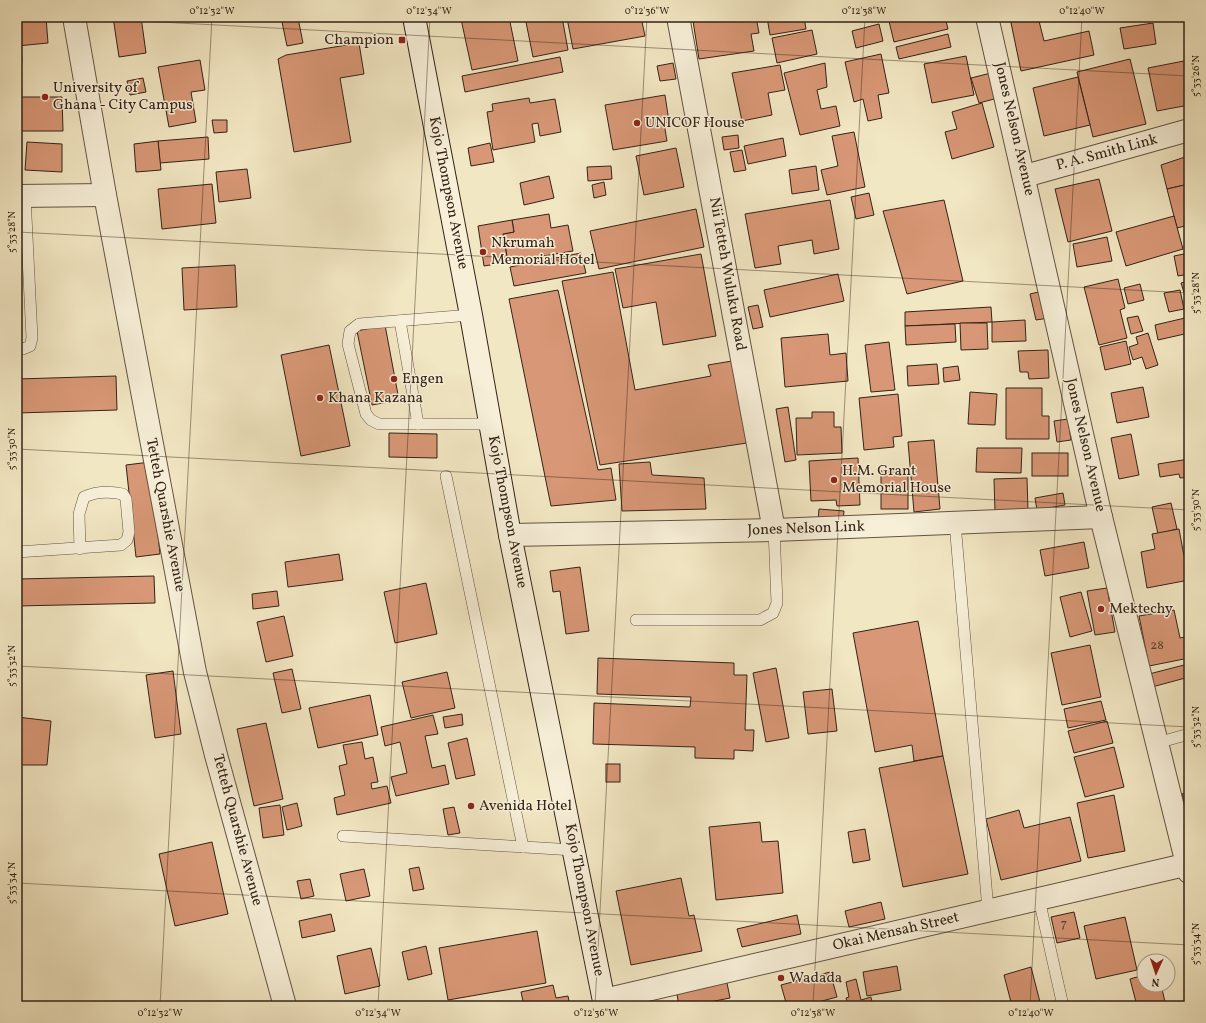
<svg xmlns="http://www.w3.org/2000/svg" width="1206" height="1023" font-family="Vollkorn,serif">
	<rect width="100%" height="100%" fill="#f2e7c3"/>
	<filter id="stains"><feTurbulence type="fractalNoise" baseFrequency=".005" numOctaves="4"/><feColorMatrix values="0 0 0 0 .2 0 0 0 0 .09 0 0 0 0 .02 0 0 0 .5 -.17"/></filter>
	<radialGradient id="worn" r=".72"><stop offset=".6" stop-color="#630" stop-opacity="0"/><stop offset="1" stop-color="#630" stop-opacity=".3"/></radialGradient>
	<g fill="#d89776" stroke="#332317">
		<path d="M17,17H46L48,43L17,46Z"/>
		<path d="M113,17H141L146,53L119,57Z"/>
		<path d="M281,17H305L282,22Z"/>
		<path d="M468,17H509L518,61L472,70L461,19Z"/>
		<path d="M525,17H562L568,50L533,57Z"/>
		<path d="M573,17H641L645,36L573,49L567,18Z"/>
		<path d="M717,17H756L759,33L751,34L754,51L699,59L693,21Z"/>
		<path d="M767,17H804L806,29L770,35Z"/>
		<path d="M888,17H945L948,29L894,42Z"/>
		<path d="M1016,17H1038L1044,41L1089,31L1094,55L1021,71L1010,18Z"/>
		<path d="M298,18L303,43L287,46L282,22Z"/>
		<path d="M1153,23L1156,44L1124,49L1120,28Z"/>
		<path d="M879,24L883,41L856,48L852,31Z"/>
		<path d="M812,30L817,54L777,63L772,38Z"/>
		<path d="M948,34L951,47L899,59L896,47Z"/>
		<path d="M359,43L364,74L340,78L351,142L294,152L278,59L286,55Z"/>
		<path d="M881,54L889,93L878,95L882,118L868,121L863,99L854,102L845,62Z"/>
		<path d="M17,56L22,57L17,145Z"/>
		<path d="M966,56L974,95L932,103L924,64Z"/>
		<path d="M560,57L563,72L465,92L462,76Z"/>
		<path d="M1130,59L1146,124L1093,137L1077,72Z"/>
		<path d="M200,60L205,90L191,92L196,122L169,127L158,67Z"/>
		<path d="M1189,60V105L1157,111L1148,68Z"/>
		<path d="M673,63L676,79L660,81L657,66Z"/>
		<path d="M825,63L827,87L817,90L821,109L836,106L840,126L800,135L784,73Z"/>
		<path d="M780,65L785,90L768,93L772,115L742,121L732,73Z"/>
		<path d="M991,73L998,98L979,103L971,78Z"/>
		<path d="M1078,77L1090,125L1044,136L1033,88Z"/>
		<path d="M143,78L146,92L130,95L127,81Z"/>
		<path d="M665,95L669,122L664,123L667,141L613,150L605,105Z"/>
		<path d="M20,97H62L63,131H20Z"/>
		<path d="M529,98L530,103L555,99L561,132L540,136L538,123L532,124L535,142L493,150L487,112L493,111L492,104Z"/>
		<path d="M982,103L994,147L952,159L945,132L957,129L952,112Z"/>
		<path d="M212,120H227V132L214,133Z"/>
		<path d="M854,132L865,187L827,195L821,170L838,166L832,136Z"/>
		<path d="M738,135L739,148L724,150L722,137Z"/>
		<path d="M208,137L209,159L160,163L158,141Z"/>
		<path d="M783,138L786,156L748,164L744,146Z"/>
		<path d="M158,141L161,170L136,172L134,144Z"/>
		<path d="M27,142L62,144V172L25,170Z"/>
		<path d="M490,143L494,162L471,166L468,148Z"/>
		<path d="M676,148L684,187L644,195L636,156Z"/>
		<path d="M742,150L746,170L734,172L730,152Z"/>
		<path d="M1188,156L1189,184L1167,189L1161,165Z"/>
		<path d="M611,166L612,179L588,181L587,167Z"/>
		<path d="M816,166L819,190L792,194L789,170Z"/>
		<path d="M247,169L251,198L219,202L216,172Z"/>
		<path d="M549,176L554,198L524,205L520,183Z"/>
		<path d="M1099,179L1112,231L1068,242L1055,189Z"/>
		<path d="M604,182L606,195L594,198L592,185Z"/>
		<path d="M212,184L216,223L162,229L158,189Z"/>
		<path d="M1189,184V225L1177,228L1167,189Z"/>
		<path d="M869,193L874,215L856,219L851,197Z"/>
		<path d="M830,200L839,249L814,254L812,240L778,246L781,264L755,268L745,214Z"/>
		<path d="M944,200L963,281L907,294L883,211Z"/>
		<path d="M696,209L704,247L599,269L590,231Z"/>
		<path d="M549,214L551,228L568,225L573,251L508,262L503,234L514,232L512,220Z"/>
		<path d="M1174,216L1183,249L1126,266L1116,232Z"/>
		<path d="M512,220L514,232L503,234L508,262L484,266L478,226Z"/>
		<path d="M1107,237L1112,261L1077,267L1073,244Z"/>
		<path d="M581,253L586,273L514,286L510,267Z"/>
		<path d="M1189,253V274L1178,276L1174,256Z"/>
		<path d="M701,254L716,336L663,345L656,302L623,308L615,269Z"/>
		<path d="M235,265L237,307L184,310L182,268Z"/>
		<path d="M613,272L635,390L711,376L708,365L732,361L747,443L600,465L562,281Z"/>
		<path d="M838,274L844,301L770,317L764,290Z"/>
		<path d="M1118,279L1125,308L1120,310L1127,338L1099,345L1084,287Z"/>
		<path d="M1189,281V302H1187L1181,283Z"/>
		<path d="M1140,284L1144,300L1128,304L1124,288Z"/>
		<path d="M558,290L598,470L611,468L616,500L551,506L509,299Z"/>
		<path d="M1180,290L1184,309L1169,312L1164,293Z"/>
		<path d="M1043,291L1049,318L1036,320L1030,294Z"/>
		<path d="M758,305L763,327L753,329L748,307Z"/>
		<path d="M991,307L992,322L905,326V312Z"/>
		<path d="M1138,316L1143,331L1131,334L1127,318Z"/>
		<path d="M1185,318L1189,333L1158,340L1155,325Z"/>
		<path d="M1025,320L1026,341L992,342V322Z"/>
		<path d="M960,323H987L988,349L961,350Z"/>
		<path d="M955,324L956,342L906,345L905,326Z"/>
		<path d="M385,325L399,400L372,405L357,331Z"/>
		<path d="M1148,333L1158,365L1146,369L1142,357L1133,360L1129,347L1138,344L1136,337Z"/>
		<path d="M828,334L830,355L846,353L848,381L785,387L781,338Z"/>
		<path d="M1126,341L1131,364L1105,370L1100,347Z"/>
		<path d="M889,342L895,390L871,392L865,345Z"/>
		<path d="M329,345L350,446L301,456L281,355Z"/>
		<path d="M1048,350L1049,378L1029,379L1028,372H1020L1018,351Z"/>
		<path d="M937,364L939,384L908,386L907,366Z"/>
		<path d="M958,366L960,380L944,382L943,368Z"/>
		<path d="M116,376L117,410L17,413V379Z"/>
		<path d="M1143,387L1149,417L1117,423L1111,393Z"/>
		<path d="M1006,388H1042V416H1049V439H1006Z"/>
		<path d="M970,392L997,394L995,425L968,424Z"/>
		<path d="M898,394L902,436L893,437L894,447L864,450L859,398Z"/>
		<path d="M788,407L796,460L785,462L776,409Z"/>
		<path d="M812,412H834V427H841L842,453L797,455L796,418H812Z"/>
		<path d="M1068,419L1071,440L1057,442L1054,421Z"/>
		<path d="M389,433L437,434V458L389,457Z"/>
		<path d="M1131,434L1139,475L1119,479L1111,438Z"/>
		<path d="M934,440L940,509L914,512L908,442Z"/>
		<path d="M977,448H1022L1021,473L976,472Z"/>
		<rect x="1032" y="453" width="36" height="23"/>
		<path d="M858,458L860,505L837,506L836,500L811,501L809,461Z"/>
		<path d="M1189,459V477L1180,478L1179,474L1160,477L1158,464Z"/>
		<path d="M150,462L160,554L136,557L126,465Z"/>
		<path d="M650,462L652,475L704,478L706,509L622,511L619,464Z"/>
		<rect x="881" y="471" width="27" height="38"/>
		<path d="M1027,478L1028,511L995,512L994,479Z"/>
		<path d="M1063,493L1065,505L1037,510L1035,498Z"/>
		<path d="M1171,503L1177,529L1158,534L1152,507Z"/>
		<path d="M819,509L844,511L843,521L818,520Z"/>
		<path d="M1179,529L1184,556H1189V580L1147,588L1141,552L1155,549L1152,534Z"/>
		<path d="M1084,542L1089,568L1045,576L1040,550Z"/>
		<path d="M339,554L343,580L288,587L285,562Z"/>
		<path d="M580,567L589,631L566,634L560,591L553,592L550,571Z"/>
		<path d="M154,576L155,603L17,606V579Z"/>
		<path d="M426,583L437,634L395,643L384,592Z"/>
		<path d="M1107,588L1115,632L1095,635L1087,591Z"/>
		<path d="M277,591L279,606L253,609L252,594Z"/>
		<path d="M1081,592L1092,631L1070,637L1060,597Z"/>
		<path d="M1174,610L1180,638L1189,636V658L1149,666L1139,616Z"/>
		<path d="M284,616L293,656L266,662L257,622Z"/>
		<path d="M918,621L943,756L914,761L912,745L875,752L853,633Z"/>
		<path d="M1090,645L1101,697L1062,705L1051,653Z"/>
		<path d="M598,658L734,663V675H747L745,730H754L753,751L734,750V759L695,758V747L593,744L594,703L690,707L691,697L597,694Z"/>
		<path d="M1188,664L1189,677L1152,687L1149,674Z"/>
		<path d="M776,668L789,738L766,742L753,673Z"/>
		<path d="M292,669L301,709L282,713L273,673Z"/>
		<path d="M173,671L181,734L155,738L146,675Z"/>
		<path d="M447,672L455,708L411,718L402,682Z"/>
		<path d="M832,689L837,731L808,734L803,692Z"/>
		<path d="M370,695L378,735L318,748L309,708Z"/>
		<path d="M1101,701L1106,720L1068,728L1064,709Z"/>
		<path d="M462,714L463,725L445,728L443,717Z"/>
		<path d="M433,715L438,734L425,736L432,768L445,765L449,784L396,796L391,777L407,773L400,742L385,746L381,727Z"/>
		<path d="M17,717L51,721L47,765H17Z"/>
		<path d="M1107,721L1113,743L1074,753L1068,731Z"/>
		<path d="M266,723L283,799L254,806L237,729Z"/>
		<path d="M467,738L475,775L456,779L448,743Z"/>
		<path d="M362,742L365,759L373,757L378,782L371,783L372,789L387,786L391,803L337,815L334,798L345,795L339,766L347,764L343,745Z"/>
		<path d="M1114,747L1124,787L1085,797L1074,757Z"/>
		<path d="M943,756L968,874L903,887L879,768Z"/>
		<rect x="606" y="764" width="14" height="18"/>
		<path d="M1189,792V824L1182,794Z"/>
		<path d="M1114,795L1125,851L1088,858L1077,803Z"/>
		<path d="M297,803L302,826L287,830L282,807Z"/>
		<path d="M280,805L284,835L263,838L259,808Z"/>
		<path d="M454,807L460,833L448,835L443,809Z"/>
		<path d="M1019,810L1024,828L1070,817L1081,861L1001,880L986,819Z"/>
		<path d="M760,822L762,842L778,841L783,893L716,900L709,827Z"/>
		<path d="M865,829L870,860L853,863L848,832Z"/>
		<path d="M212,842L228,914L175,926L159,854Z"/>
		<path d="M419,867L424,889L413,891L409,869Z"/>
		<path d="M364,869L370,896L346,901L340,874Z"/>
		<path d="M681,878L689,916L694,915L702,951L631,965L616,891Z"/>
		<path d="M310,879L314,896L301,899L297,881Z"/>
		<path d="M881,902L885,919L849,927L845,911Z"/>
		<path d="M1074,912L1080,938L1057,943L1051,917Z"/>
		<path d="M331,914L335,931L302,938L299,921Z"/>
		<path d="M797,915L801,934L742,947L737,929Z"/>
		<path d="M1125,917L1137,970L1096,979L1084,926Z"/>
		<path d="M537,931L546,983L448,1000L439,948Z"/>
		<path d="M426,946L432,974L408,980L402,952Z"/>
		<path d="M371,948L380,986L345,994L337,956Z"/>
		<path d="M897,966L901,990L867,996L863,972Z"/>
		<path d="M1031,967L1041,1006H1012L1004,975Z"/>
		<path d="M830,972L837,997L803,1006H787L781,985Z"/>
		<path d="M1144,975V985H1161L1166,1006H1137L1130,979Z"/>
		<path d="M726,978L730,998L689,1006H679L676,989Z"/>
		<path d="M856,979L861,1000L871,997L873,1006H848L846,998L849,997L846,982Z"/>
		<path d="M553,985L556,998L568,996L570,1006H524L521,992Z"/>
		<path d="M368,1001L370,1006H344Z"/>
	</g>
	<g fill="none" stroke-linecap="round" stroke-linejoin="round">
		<defs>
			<g id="service">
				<path d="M471,315L359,324L350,331L348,344L366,414L371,420L379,424H490"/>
				<path d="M400,321L418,424"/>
				<path d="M17,349H23L30,346L32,338L25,196"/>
				<path d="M446,476L523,847"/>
				<path d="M955,523L988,910"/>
				<path d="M17,552L121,545L127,540L129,532L126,499L123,494C109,491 97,491 84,497L79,514L80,549"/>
				<path d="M636,620H760L773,613L777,603L774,530"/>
				<path d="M1157,743L1189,734"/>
				<path d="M343,836L574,850"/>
				<path d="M1039,899L1063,1006"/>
			</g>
			<g id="minor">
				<path d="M74,17L105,195L195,672L216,755L285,1006"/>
				<path d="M678,17L774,530"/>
				<path d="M987,17L1101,517L1189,872"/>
				<path d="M1025,176L1189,130"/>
				<path d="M17,196L105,195"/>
				<path d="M510,535L774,530L1101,517"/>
				<path d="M604,1000L1189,864"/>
			</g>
			<path id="secondary" d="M414,17L471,315L510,535L605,1006"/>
		</defs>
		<use href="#service" stroke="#635442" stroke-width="12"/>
		<use href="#minor" stroke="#635442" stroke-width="24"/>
		<use href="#secondary" stroke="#332317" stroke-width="24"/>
		<use href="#service" stroke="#f7efd8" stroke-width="11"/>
		<use href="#minor" stroke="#f7efd8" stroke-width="22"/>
		<use href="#secondary" stroke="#f7efd8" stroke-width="22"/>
	</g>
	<path fill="none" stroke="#332317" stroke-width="1" stroke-opacity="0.45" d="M64,17L1189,76M17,232L1189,293M17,449L1189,510M17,666L1189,727M17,883L1189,945M160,1006L212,17M378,1006L430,17M595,1006L647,17M813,1006L865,17M1030,1006L1082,17"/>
	<g fill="#8f2418" stroke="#f7efd8" stroke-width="1.5">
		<rect x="398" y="36" width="8" height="8" rx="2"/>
		<circle cx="45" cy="97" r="4"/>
		<circle cx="637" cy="123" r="4"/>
		<circle cx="483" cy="252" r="4"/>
		<circle cx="394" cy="379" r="4"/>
		<circle cx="320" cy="398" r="4"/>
		<circle cx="834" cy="480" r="4"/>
		<circle cx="1101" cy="609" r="4"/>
		<circle cx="471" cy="806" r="4"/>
		<circle cx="781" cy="978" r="4"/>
	</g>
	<g text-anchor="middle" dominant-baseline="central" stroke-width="3" stroke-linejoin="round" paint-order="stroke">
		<g font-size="13" fill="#5c402f">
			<text x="1157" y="646">28</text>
			<text x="1064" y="924">7</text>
		</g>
		<g font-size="15" fill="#332317" stroke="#f7efd8" text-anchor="start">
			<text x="394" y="40" text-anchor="end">Champion</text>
			<text x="53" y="88">University of<tspan x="53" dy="17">Ghana - City Campus</tspan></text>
			<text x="645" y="123">UNICOF House</text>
			<text x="491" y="243">Nkrumah<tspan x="491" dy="17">Memorial Hotel</tspan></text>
			<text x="402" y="379">Engen</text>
			<text x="328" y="398">Khana Kazana</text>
			<text x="842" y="471">H.M. Grant<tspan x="842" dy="17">Memorial House</tspan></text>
			<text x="1109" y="609">Mektechy</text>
			<text x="479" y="806">Avenida Hotel</text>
			<text x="789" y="978">Wadada</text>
		</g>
		<g font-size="15" fill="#332317" stroke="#f7efd8">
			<text transform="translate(1014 129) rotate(77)">Jones Nelson Avenue</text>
			<text transform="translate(1107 153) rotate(-15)">P. A. Smith Link</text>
			<text transform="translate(448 193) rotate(79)">Kojo Thompson Avenue</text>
			<text transform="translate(727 274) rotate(80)">Nii Tetteh Wuluku Road</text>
			<text transform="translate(1085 445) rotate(77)">Jones Nelson Avenue</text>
			<text transform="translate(507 512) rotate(79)">Kojo Thompson Avenue</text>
			<text transform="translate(165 515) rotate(79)">Tetteh Quarshie Avenue</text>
			<text transform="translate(806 529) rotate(-2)">Jones Nelson Link</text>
			<text transform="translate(237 830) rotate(75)">Tetteh Quarshie Avenue</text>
			<text transform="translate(584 900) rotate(79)">Kojo Thompson Avenue</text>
			<text transform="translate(896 932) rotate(-13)">Okai Mensah Street</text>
		</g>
	</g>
	<rect width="1206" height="1023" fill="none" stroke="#f2e7c3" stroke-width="44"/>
	<g transform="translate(1156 973) rotate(183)"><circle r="19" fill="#f7efd8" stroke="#a99d8b"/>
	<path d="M0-3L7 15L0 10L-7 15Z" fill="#8f2418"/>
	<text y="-6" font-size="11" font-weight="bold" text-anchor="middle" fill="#332317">N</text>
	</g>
	<rect x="22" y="22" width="1162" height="979" fill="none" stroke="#332317" stroke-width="1.5"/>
	<g font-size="10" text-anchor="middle" fill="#332317">
		<text x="212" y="14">0°12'32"W</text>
		<text x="429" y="14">0°12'34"W</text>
		<text x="647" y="14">0°12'36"W</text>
		<text x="864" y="14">0°12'38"W</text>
		<text x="1082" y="14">0°12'40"W</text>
		<text transform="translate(1195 76) rotate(-90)" y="4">5°33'26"N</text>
		<text transform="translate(11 232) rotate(-90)" y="4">5°33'28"N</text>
		<text transform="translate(1195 293) rotate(-90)" y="4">5°33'28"N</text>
		<text transform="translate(11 449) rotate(-90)" y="4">5°33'30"N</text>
		<text transform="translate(1195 510) rotate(-90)" y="4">5°33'30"N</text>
		<text transform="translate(11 666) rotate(-90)" y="4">5°33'32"N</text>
		<text transform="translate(1195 727) rotate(-90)" y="4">5°33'32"N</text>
		<text transform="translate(11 883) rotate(-90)" y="4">5°33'34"N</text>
		<text transform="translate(1195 944) rotate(-90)" y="4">5°33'34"N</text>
		<text x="160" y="1016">0°12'32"W</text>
		<text x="378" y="1016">0°12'34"W</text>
		<text x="596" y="1016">0°12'36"W</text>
		<text x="813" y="1016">0°12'38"W</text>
		<text x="1031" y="1016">0°12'40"W</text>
	</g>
	<rect width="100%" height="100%" filter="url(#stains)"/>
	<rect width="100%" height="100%" fill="url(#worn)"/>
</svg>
